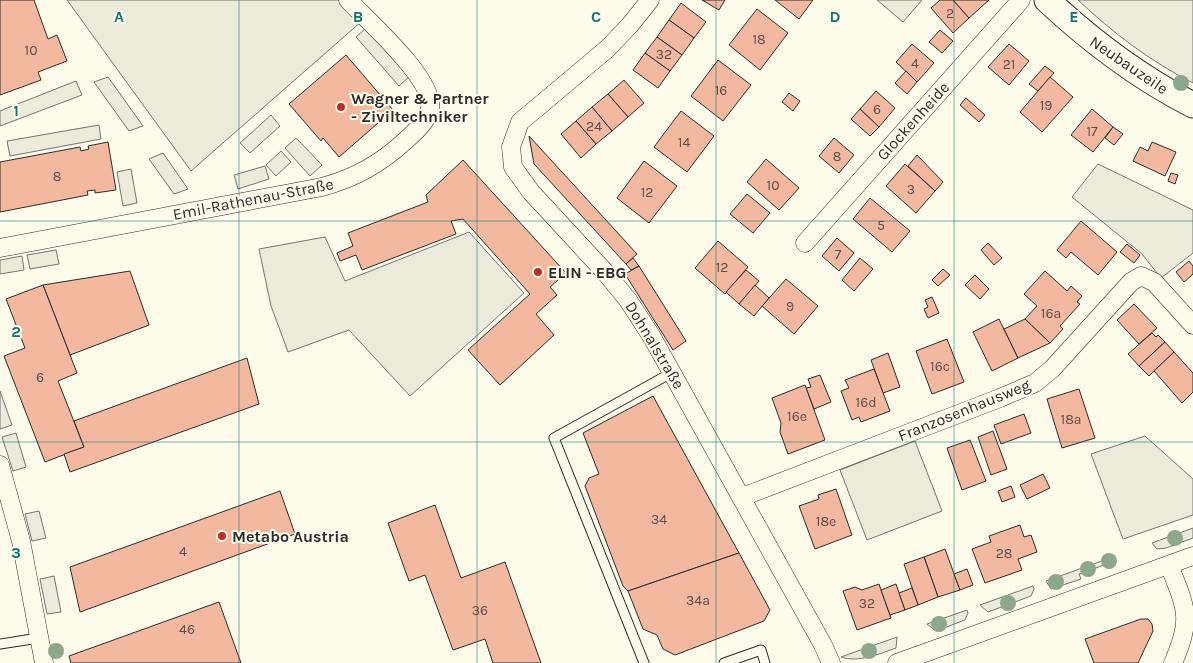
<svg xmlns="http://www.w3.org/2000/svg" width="1193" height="663" font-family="Karla,sans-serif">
	<rect width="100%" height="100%" fill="#fdfbea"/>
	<g fill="#ecebdb" stroke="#74746e">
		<path d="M67,0H342L362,21L191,171Z"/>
		<path d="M877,0H922L903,22Z"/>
		<path d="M1078,0H1193V83C1150,61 1113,33 1078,0Z"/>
		<path d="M1098,164L1193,210V253L1161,278L1142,254L1072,197Z"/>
		<path d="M1145,436L1193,479V515L1123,539L1091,454Z"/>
		<path d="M915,441L942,511L867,540L840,470Z"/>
		<path d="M1193,528V538L1166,548L1157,549L1152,543Z"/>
		<path d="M1102,561L1104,565L1079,574L1081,579L1051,589L1046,581Z"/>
		<path d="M1033,586L1034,589L1031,596L988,612L980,605Z"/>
		<path d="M967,610L968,613L965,620L936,631L927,624Z"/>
		<path d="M897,637L896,648C879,654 858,663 841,657Z"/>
	</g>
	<g fill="#eceadb" stroke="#74746e">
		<path d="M367,27L410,76L399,86L356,37Z"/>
		<path d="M108,77L143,126L129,131L94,82Z"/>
		<path d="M76,81L82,95L0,126V111Z"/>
		<path d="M271,115L280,126L250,153L240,143Z"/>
		<path d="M99,125L101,139L10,156L7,141Z"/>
		<path d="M296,138L322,165L310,176L285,148Z"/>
		<path d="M281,151L291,162L276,176L266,165Z"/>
		<path d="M163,153L188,189L174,194L149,159Z"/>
		<path d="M265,166L269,179L238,189L234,175Z"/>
		<path d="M131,169L137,203L123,206L117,172Z"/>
		<path d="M469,232L524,293L410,396L349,330L288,352L271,306L259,249L325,237L345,281Z"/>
		<path d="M56,250L59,264L30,269L27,255Z"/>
		<path d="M22,256L24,270L0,274V260Z"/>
		<path d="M0,391L12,425L0,429Z"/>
		<path d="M16,433L26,467L13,471L2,437Z"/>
		<path d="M39,511L46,538L32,541L25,514Z"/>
		<path d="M54,576L61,612L47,614L40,579Z"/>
	</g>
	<g fill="#f2b8a0" stroke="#2b2b2b">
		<path d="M0,0H34L48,39L57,35L67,61L38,72L41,80L0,95Z"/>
		<path d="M702,0H725L719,10Z"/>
		<path d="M775,0H813L799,19Z"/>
		<path d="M940,0H953L969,18L953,33L931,8Z"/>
		<path d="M953,0H989L969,18Z"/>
		<path d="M681,3L706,22L694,38L669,20Z"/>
		<path d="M757,9L788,33L760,70L729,45Z"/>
		<path d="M669,20L694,38L682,55L657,37Z"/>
		<path d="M940,30L953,41L942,53L929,42Z"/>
		<path d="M657,37L682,55L670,71L645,53Z"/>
		<path d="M912,44L934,63L917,82L896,62Z"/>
		<path d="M1009,44L1029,61L1009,85L988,67Z"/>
		<path d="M645,53L670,71L658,88L633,70Z"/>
		<path d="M346,55L393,110L339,157L323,138L321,141L289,104Z"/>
		<path d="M718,60L751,85L723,121L691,96Z"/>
		<path d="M1045,66L1054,73L1038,91L1029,84Z"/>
		<path d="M906,71L917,82L907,94L895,83Z"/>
		<path d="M1050,77L1073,97L1042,132L1020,112Z"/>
		<path d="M624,80L644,103L628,117L608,94Z"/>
		<path d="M876,91L895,108L879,127L860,109Z"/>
		<path d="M789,93L800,101L793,111L782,102Z"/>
		<path d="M608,94L628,117L612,131L592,107Z"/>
		<path d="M966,98L985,115L979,122L960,105Z"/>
		<path d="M592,107L612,131L596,144L576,121Z"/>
		<path d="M860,109L879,127L870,136L851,119Z"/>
		<path d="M1092,109L1113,127L1093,152L1071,135Z"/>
		<path d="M681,111L714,136L687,172L654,147Z"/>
		<path d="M576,121L596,144L581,158L561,134Z"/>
		<path d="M1113,127L1123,134L1114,145L1105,138Z"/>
		<path d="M529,136L637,254L626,264L534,164Z"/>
		<path d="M834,138L854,155L839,173L819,156Z"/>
		<path d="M108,142L116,190L95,193V190L87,191L88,195L0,212V162L80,147L81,151L89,149L88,146Z"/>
		<path d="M1152,142L1176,152L1165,176L1133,161L1140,147L1148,151Z"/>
		<path d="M917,155L943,182L935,191L908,166Z"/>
		<path d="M766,159L799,188L779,210L747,182Z"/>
		<path d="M463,160L566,273L550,287L557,295L536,314L554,335L500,385L468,350L530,294L463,219L451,221L456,234L362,270L356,255L340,261L337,253L353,246L348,233L428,202L426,195Z"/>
		<path d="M644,161L677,186L649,223L617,198Z"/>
		<path d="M905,164L935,191L916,213L886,186Z"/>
		<path d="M1171,173L1178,175L1175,184L1168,181Z"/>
		<path d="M747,194L770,213L753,233L730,214Z"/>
		<path d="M870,198L910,231L892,252L853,219Z"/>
		<path d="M1081,221L1117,252L1098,275L1071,252L1066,258L1057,250Z"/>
		<path d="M837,238L854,253L839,271L822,256Z"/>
		<path d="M718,241L748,267L725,294L695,268Z"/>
		<path d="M988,243L1002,258L994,265L981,250Z"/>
		<path d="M1127,244L1140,255L1134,263L1120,252Z"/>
		<path d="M633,258L639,266L631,270L626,264Z"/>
		<path d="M860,258L873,269L854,291L842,280Z"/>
		<path d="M1189,261L1193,266V274L1184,282L1176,272Z"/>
		<path d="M639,266L686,341L673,350L625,274Z"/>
		<path d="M943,269L950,275L938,286L932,280Z"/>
		<path d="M746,270L759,281L739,304L726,292Z"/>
		<path d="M130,271L149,325L70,355L43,285Z"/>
		<path d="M1045,271L1067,291L1071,286L1082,296L1077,302L1080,304L1060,326L1063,329L1050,343L1025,319L1037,306L1024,294Z"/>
		<path d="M975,275L989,289L980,299L965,285Z"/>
		<path d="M786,279L818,306L794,334L762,306Z"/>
		<path d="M43,285L77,373L58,381L84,447L45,462L4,356L25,348L6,299Z"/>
		<path d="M755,285L769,298L754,316L739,304Z"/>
		<path d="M932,297L939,313L928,318L924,309L928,307L925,300Z"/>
		<path d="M1134,304L1157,328L1139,344L1117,320Z"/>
		<path d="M999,319L1018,358L992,371L973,332Z"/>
		<path d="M1025,319L1050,343L1018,358L1004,329Z"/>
		<path d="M1152,333L1156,337L1158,335L1165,342L1139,366L1128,354Z"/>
		<path d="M947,339L964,382L932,394L916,351Z"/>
		<path d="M1165,342L1174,352L1149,376L1139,366Z"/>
		<path d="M1174,352L1193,373V392L1182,403L1154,371Z"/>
		<path d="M888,353L900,387L883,393L871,360Z"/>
		<path d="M247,358L259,404L70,472L64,454L84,447L74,421Z"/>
		<path d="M874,369L890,411L861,422L859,417L852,420L841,391L849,388L845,380Z"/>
		<path d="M820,375L831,402L814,409L806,388L811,387L808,379Z"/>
		<path d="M805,385L825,440L788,454L780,432L781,423L772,398Z"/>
		<path d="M1079,389L1095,438L1062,448L1047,399Z"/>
		<path d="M653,396L739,553L628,591L623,586L585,486L589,478L599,474L583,433Z"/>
		<path d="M1024,414L1031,433L1001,444L994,425Z"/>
		<path d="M993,431L1007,469L991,475L978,437Z"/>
		<path d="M970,440L986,481L962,490L947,448Z"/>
		<path d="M1043,474L1050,488L1027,499L1020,485Z"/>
		<path d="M1011,486L1015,497L1002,502L998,491Z"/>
		<path d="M836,489L852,535L815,549L799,506L819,499L818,495Z"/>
		<path d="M280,491L295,534L80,612L70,567Z"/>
		<path d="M435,505L461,578L505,562L541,663H493L485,639L453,650L425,575L409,581L388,523Z"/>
		<path d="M1020,525L1024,537L1031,535L1037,552L1018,559L1022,570L985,583L972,549L991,542L989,536Z"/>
		<path d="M945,549L960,590L938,597L924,557Z"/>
		<path d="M739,553L770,610L764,621L675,655L663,649L657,635L643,629L628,591Z"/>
		<path d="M924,557L938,597L918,605L904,564Z"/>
		<path d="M967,569L973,585L960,590L954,574Z"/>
		<path d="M879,584L891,618L857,630L843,591L855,587L862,590Z"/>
		<path d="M896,584L905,610L890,615L881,590Z"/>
		<path d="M912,588L918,605L905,610L899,593Z"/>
		<path d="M219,602L241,663H71L69,656Z"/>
		<path d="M1141,619H1148L1152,624L1153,631L1138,663H1094L1085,639Z"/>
	</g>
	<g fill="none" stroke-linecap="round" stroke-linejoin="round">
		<defs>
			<g id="lane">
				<path d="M0,644L39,638"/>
				<path d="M644,663L554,438L673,372"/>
				<path d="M724,663L761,650L765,663"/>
			</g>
			<g id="street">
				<path d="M650,0L630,25L607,49L520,122L511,147L513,167L531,192L605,272L628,300L652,337L823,645L831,663"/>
				<path d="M805,243L1021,0"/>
				<path d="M0,248L322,187C355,178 380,164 405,141C414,133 428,121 430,108C435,80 368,21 348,0"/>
				<path d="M0,465L21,541L44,663"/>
				<path d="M742,497L1000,398L1035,383L1052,369L1131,282L1141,276L1154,282L1193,325"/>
				<path d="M1169,565C1186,608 1193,618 1173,663"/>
				<path d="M897,663L1193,556"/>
			</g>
			<path id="secondary" d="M1047,0C1092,42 1138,77 1193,105"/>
		</defs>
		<use href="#lane" stroke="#2b2b2b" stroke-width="11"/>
		<use href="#street" stroke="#2b2b2b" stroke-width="19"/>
		<use href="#secondary" stroke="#2b2b2b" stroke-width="27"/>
		<use href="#lane" stroke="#fdfbea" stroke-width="9"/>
		<use href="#street" stroke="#fdfbea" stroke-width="18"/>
		<use href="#secondary" stroke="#fdfbea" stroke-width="25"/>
	</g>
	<g fill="#8ea78a">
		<circle cx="1181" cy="83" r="8"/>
		<circle cx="1175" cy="538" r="8"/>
		<circle cx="1109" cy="561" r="8"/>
		<circle cx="1088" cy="569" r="8"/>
		<circle cx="1056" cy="582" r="8"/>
		<circle cx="1008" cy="603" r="8"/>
		<circle cx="939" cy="624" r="8"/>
		<circle cx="56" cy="651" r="8"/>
		<circle cx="869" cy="651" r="8"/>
	</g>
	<path fill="none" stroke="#0f766e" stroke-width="1" stroke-opacity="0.55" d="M239,0V663M477,0V663M716,0V663M954,0V663M0,221H1193M0,442H1193"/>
	<g fill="#c62828" stroke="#fdfbea" stroke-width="2">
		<circle cx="341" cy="107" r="5"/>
		<circle cx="538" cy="272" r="5"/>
		<circle cx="222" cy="536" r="5"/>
	</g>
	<g text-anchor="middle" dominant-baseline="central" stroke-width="4" stroke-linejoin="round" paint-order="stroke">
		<g font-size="14" fill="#5d4e48">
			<text x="950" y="13">2</text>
			<text x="759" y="39">18</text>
			<text x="31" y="50">10</text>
			<text x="664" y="54">32</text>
			<text x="915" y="63">4</text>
			<text x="1009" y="64">21</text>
			<text x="721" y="90">16</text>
			<text x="1046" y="105">19</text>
			<text x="877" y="109">6</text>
			<text x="594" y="126">24</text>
			<text x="1092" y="131">17</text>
			<text x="684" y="142">14</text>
			<text x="837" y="156">8</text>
			<text x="57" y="176">8</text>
			<text x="773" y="185">10</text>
			<text x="911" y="189">3</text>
			<text x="647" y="192">12</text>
			<text x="881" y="225">5</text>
			<text x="838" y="254">7</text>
			<text x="722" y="267">12</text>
			<text x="790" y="306">9</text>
			<text x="1051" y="313">16a</text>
			<text x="940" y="366">16c</text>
			<text x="40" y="377">6</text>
			<text x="866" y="402">16d</text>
			<text x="797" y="416">16e</text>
			<text x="1071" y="419">18a</text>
			<text x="659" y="519">34</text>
			<text x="826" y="521">18e</text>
			<text x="183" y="551">4</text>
			<text x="1004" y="553">28</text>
			<text x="698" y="600">34a</text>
			<text x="867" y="603">32</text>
			<text x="480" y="610">36</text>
			<text x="187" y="629">46</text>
		</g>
		<g font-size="16" fill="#2b2b2b" stroke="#fdfbea">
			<text transform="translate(1129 65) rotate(34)">Neubauzeile</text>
			<text transform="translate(913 121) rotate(-48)">Glockenheide</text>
			<text transform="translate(253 199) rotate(-11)">Emil-Rathenau-Straße</text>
			<text transform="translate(655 345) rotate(59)">Dohnalstraße</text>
			<text transform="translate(964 410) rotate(-22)">Franzosenhausweg</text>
		</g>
		<g font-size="16" font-weight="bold" fill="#2b2b2b" stroke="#fdfbea" text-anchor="start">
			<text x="351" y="98">Wagner &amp; Partner<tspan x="351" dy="18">- Ziviltechniker</tspan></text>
			<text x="548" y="272">ELIN - EBG</text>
			<text x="232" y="536">Metabo Austria</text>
		</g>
	</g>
	<g font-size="16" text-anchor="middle" font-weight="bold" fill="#0f766e" stroke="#fdfbea" stroke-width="4" stroke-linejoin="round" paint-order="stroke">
		<text x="119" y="22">A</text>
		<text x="358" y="22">B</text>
		<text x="596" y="22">C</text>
		<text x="835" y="22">D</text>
		<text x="1074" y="22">E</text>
		<text x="16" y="116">1</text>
		<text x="16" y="337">2</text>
		<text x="16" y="558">3</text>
	</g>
</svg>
